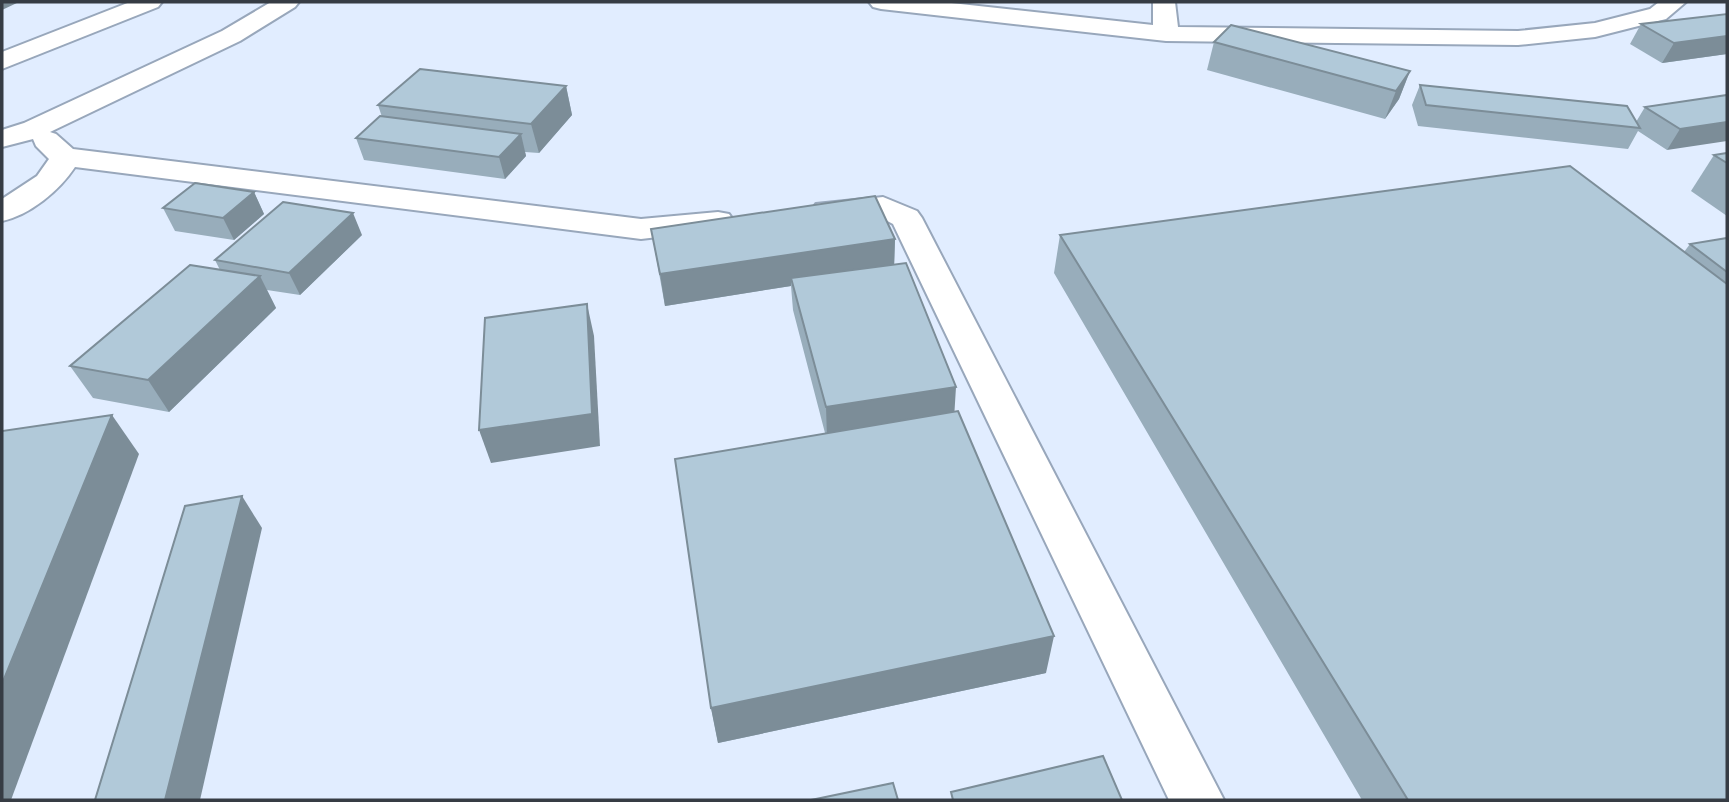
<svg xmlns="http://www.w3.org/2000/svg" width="1729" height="802" font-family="'Nunito Sans',sans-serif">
	<rect width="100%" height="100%" fill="#e1edff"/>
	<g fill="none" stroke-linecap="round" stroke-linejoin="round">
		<defs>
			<g id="minor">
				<path d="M130,2H162L158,7L2,69V52Z"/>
				<path d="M271,2H299L295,7L240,41L50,132L56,134L73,149L641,219L718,212L729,214L734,221L729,228L718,230L641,239L75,167C59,191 30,215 2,221V199L37,176L49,159L36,146L33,139L2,147V130L24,123L222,31Z"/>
				<path d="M869,2H942L1153,25V2H1175L1178,27L1518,31L1595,23L1650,9L1659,2H1686L1666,19L1595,37L1518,45L1166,41L881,9L873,7Z"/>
				<path d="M883,197L917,211L922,218L1224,800H1169L893,224L878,216L827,220L816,218L811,211L816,204Z"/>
			</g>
		</defs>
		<use href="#minor" stroke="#98a7bb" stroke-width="4"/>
		<use href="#minor" fill="#fff" fill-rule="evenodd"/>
	</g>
	<g fill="#98adbb">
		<path d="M1727,14V54L1662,63L1630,44L1641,24Z"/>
		<path d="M1214,42L1410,71L1399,99L1385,119L1207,70Z"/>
		<path d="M1420,85L1636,122L1645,107L1727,95L1667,150L1638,131L1628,149L1418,126L1412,105Z"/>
		<path d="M566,86L572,115L539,153L525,152L526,156L505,179L364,160L356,138L382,117L378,105Z"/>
		<path d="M1727,153V216L1691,191L1714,155Z"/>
		<path d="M254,192L264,214L234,240L175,231L163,208Z"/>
		<path d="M651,229L895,239L894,265L954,412L1046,673L718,743L711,708L825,433L793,310L791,286L665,306Z"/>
		<path d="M362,235L300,295L267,290L276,308L169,412L93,398L70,366L220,270L215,260Z"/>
		<path d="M1060,235L1684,252L1690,244L1727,238V800H1362L1054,273Z"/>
	</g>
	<g fill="#7c8d98">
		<path d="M2,2H19L2,10Z"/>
		<path d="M1727,36V54L1662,63L1674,43Z"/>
		<path d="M1410,71L1399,99L1385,119L1396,91Z"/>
		<path d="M566,86L572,115L539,153L531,124Z"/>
		<path d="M1727,122V141L1667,150L1680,129Z"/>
		<path d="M521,134L526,156L505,179L499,157Z"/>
		<path d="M254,192L264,214L234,240L223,218Z"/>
		<path d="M353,213L362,235L300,295L289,273Z"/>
		<path d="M895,239L894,270L791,278V286L665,306L660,274Z"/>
		<path d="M260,276L276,308L169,412L148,380Z"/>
		<path d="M587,304L594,336L600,446L491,463L479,430Z"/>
		<path d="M956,387L954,419L827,439L826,407Z"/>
		<path d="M112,415L139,454L11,800H2V684Z"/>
		<path d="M242,496L262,528L200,800H165Z"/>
		<path d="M1054,636L1046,673L718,743L711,708Z"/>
	</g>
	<g fill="#b1c9d9" stroke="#7c8d98" stroke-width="2">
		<path d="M1727,14V36L1674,43L1641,24Z"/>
		<path d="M1231,25L1410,71L1396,91L1214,42Z"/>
		<path d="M420,69L566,86L531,124L378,105Z"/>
		<path d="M1420,85L1627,106L1640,128L1426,105Z"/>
		<path d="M1727,95V122L1680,129L1645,107Z"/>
		<path d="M380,116L521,134L499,157L356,138Z"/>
		<path d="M1727,153V163L1714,155Z"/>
		<path d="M1570,166L1727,284V800H1408L1060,235Z"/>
		<path d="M195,183L254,192L223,218L163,208Z"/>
		<path d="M875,196L895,239L660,274L651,229Z"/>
		<path d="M283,202L353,213L289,273L215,260Z"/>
		<path d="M1727,238V272L1690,244Z"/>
		<path d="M906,263L956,387L826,407L791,278Z"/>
		<path d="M190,265L260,276L148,380L70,366Z"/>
		<path d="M587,304L592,414L479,430L485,318Z"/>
		<path d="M958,411L1054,636L711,708L675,459Z"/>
		<path d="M112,415L2,684V431Z"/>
		<path d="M242,496L165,800H95L185,506Z"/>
		<path d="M1103,756L1122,800H953L951,792Z"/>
		<path d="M893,783L898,800H811Z"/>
	</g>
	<rect width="1729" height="802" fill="none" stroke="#363c44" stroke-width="7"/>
</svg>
